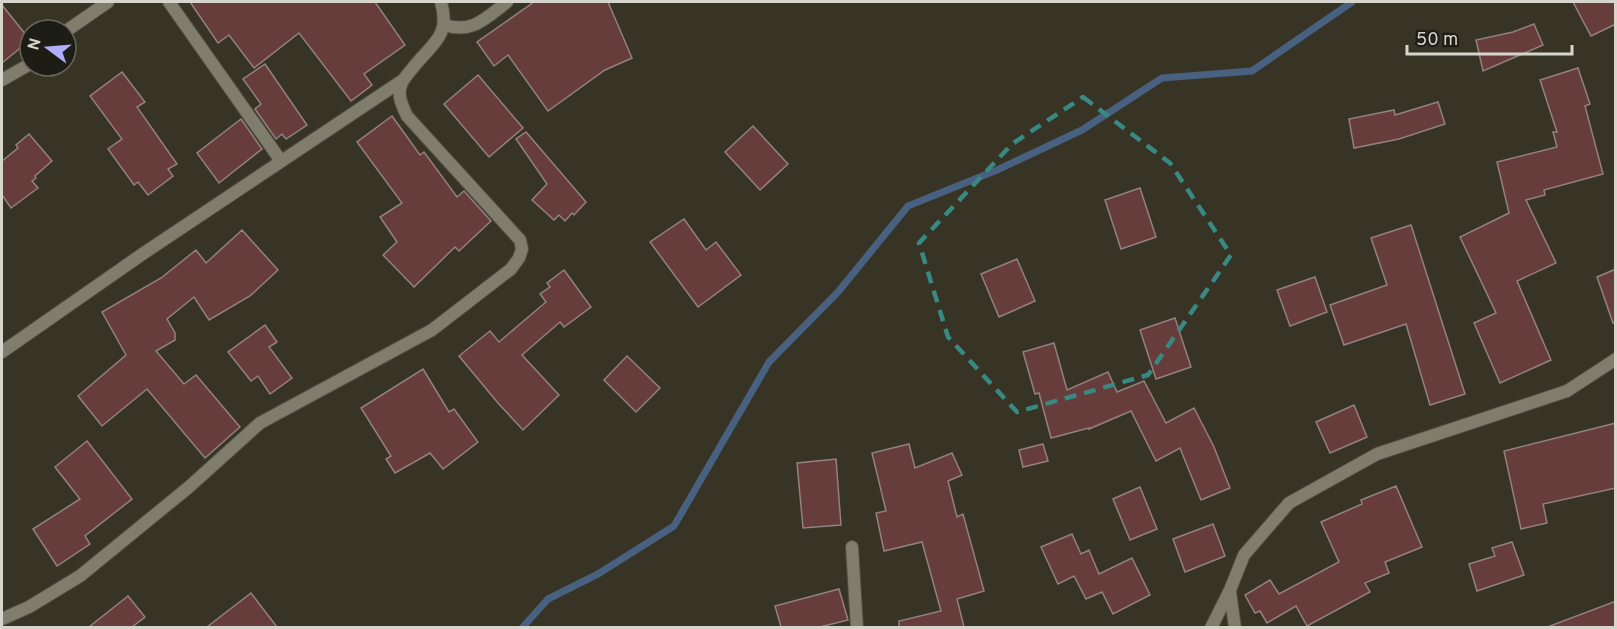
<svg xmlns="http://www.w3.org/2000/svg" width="1617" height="629" font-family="Overpass,sans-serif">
	<rect width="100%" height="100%" fill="#373426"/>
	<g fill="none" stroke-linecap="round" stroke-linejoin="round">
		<path stroke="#496180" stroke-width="7" d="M522,628L548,599L598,574L674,526L769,362L838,292L908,206L997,170L1082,130L1162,78L1252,71L1352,2"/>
	</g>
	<g fill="#673d3c" stroke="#93807f" stroke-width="1.5">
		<path d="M190,2H375L405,45L364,74L372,85L351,101L299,33L254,68L229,35L218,43Z"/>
		<path d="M534,2H608L632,58L605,70L548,111L508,55L494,66L477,42Z"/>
		<path d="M1573,2H1616V24L1591,36Z"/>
		<path d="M2,5L30,40L2,63Z"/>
		<path d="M1534,24L1543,45L1483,71L1476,40L1513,32Z"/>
		<path d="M265,64L307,125L286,139L282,134L276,139L255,109L261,104L243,79Z"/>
		<path d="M1578,68L1590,104L1585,106L1603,174L1544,190L1545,195L1526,200L1556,263L1517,281L1551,360L1500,383L1474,323L1496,313L1460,237L1509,213L1497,162L1557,147L1553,132H1557L1540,80Z"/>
		<path d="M122,72L145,102L137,107L177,164L168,169L173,176L148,195L138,182L134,185L108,149L122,139L90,96Z"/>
		<path d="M478,75L523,128L489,157L444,104Z"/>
		<path d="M1438,102L1445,124L1399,139L1354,148L1349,119L1394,110L1395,115Z"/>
		<path d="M392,116L420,155L424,152L457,197L464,191L491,221L459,251L455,247L414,287L383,255L397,242L380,217L402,203L357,142Z"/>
		<path d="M241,119L262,149L219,183L197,153Z"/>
		<path d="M753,126L788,164L760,190L725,152Z"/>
		<path d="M526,132L586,202L574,215L572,213L565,221L559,215L554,220L532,200L547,184L516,139Z"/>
		<path d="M29,134L52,161L35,176L36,178L32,181L38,188L11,208L2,195V161L18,148L16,145Z"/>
		<path d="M1140,188L1156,237L1121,249L1105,200Z"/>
		<path d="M684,219L706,250L716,242L741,275L698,307L650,242Z"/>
		<path d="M1411,225L1465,394L1430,405L1406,324L1344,345L1330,305L1387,285L1371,238Z"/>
		<path d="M242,230L278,270L250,296L209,320L194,297L167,319L175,333V340L156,351L184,384L196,375L240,427L205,458L147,389L102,426L78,396L126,355L102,312L161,278L196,250L206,263Z"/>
		<path d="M1017,259L1035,301L999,317L981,274Z"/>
		<path d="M1616,269V322L1613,323L1597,277Z"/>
		<path d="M564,270L591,307L564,327L560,322L522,355L559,395L523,430L498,403L459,356L490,331L499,342L546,302L540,294L550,287L547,283Z"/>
		<path d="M1315,277L1327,312L1290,326L1277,290Z"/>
		<path d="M1175,318L1191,367L1156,379L1140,330Z"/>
		<path d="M265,325L277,342L269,347L292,378L270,394L258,376L251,381L228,352Z"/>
		<path d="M1054,343L1067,390L1108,372L1117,392L1144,381L1166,423L1194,408L1214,447L1230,488L1201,500L1180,448L1156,461L1131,411L1089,429V428L1051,438L1039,393L1035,394L1023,352Z"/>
		<path d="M627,356L660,388L636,412L604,380Z"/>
		<path d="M423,369L449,412L454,409L478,442L443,469L430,453L395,473L386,459L391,456L361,408Z"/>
		<path d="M1354,405L1367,437L1330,453L1316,422Z"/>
		<path d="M1616,423V488L1543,504L1547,523L1521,529L1504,451Z"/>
		<path d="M87,441L132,499L85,536L90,544L57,566L33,529L80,499L55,467Z"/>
		<path d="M909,444L915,468L952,453L962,475L948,481L957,517L963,514L984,591L957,599L964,627H899V621L941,611L922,542L884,551L876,513L886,511L872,453Z"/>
		<path d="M1043,444L1048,461L1023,467L1019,450Z"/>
		<path d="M836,459L841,525L803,528L797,463Z"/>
		<path d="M1396,486L1422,547L1385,562L1389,573L1365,583L1370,592L1307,626L1296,606L1267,623L1260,611L1255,613L1245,595L1270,580L1279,594L1339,562L1321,522L1362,504L1361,500Z"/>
		<path d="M1140,487L1157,529L1130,540L1113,499Z"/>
		<path d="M1213,524L1225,556L1185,572L1173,539Z"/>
		<path d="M1072,534L1081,554L1089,550L1099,574L1132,558L1150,595L1113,614L1102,592L1086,599L1074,576L1058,584L1041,547Z"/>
		<path d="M1512,542L1524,575L1477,591L1469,564L1495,556L1492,548Z"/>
		<path d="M839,589L848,620L820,627H781L775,606Z"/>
		<path d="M251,593L277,627H207Z"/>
		<path d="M128,596L145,617L132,627H89Z"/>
		<path d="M1616,601V627H1551L1550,626Z"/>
	</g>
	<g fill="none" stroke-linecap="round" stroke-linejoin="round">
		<defs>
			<g id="street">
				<path d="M169,2L281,161"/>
				<path d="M445,25C472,34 486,18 507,2"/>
				<path d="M66,31L108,2"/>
				<path d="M2,80L30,64"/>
				<path d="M2,352L141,255L403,80"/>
				<path d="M852,547L857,628"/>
				<path d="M1230,591L1235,628"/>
				<path d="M2,619L29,607L80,576L189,487L260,423L432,330L511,269L519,258L522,249L520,240L407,116C403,107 398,98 400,89C401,81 407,75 412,69C432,43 451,37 441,2"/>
				<path d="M1211,628L1230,590L1244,555L1289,503L1377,454L1567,391L1616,359"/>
			</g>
		</defs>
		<use href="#street" stroke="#525043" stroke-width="14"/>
		<use href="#street" stroke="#807d6d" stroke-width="12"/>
	</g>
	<path fill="none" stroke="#378981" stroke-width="4.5" stroke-dasharray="12 8" stroke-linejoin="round" d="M1083,97L1170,163L1231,255L1148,375L1017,412L948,337L919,243L1012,144Z"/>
	<rect width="1617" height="629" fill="none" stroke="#d6d5cc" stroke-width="6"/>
	<g transform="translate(48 48) rotate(286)"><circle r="28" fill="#1d1c15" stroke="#67665e" stroke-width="1.5"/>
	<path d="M0-4.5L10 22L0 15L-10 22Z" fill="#b0aefa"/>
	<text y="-9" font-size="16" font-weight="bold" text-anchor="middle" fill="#d6d5cc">N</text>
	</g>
	<path d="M1407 45v9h165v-9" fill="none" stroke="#d6d5cc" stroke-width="3"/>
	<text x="1416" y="45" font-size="18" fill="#d6d5cc" stroke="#1d1c15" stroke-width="4.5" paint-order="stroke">50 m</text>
</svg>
